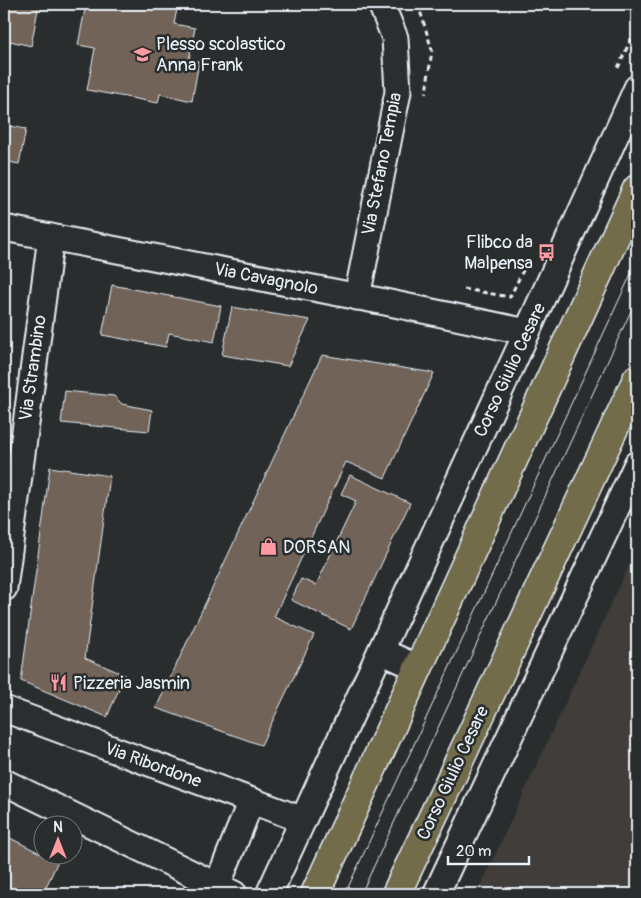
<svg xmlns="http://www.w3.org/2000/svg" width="641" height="898" font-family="Pangolin,sans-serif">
	<rect width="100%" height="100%" fill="#2a2d2e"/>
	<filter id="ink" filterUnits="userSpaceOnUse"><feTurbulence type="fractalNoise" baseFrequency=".02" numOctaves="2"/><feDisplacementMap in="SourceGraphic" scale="10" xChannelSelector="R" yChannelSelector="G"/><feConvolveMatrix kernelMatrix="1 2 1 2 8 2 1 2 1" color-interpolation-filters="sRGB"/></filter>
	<g filter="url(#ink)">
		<path fill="#403e3b" d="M637,548V894H477Z"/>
		<g fill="#726458" stroke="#e8f1f8">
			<path d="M4,4H39L31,46L10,41L4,73Z"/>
			<path d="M86,4H178L174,24L195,28L189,60L199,62L192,101L160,94L158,103L87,90L95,48L78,45Z"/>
			<path d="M4,125L26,129L19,164L4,161Z"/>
			<path d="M4,254L10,255L4,299Z"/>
			<path d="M112,285L221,306L214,342L169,333L166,347L102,335Z"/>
			<path d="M232,307L310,320L288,366L222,355Z"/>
			<path d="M322,355L434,373L385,478L346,462L274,617L314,635L261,745L156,708Z"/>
			<path d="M65,391L114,396L122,404L152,410L149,431L61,423Z"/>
			<path d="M50,467L110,476L85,658L125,675L107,717L21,681Z"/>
			<path d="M350,475L410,503L351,629L291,600L301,579L316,585L356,501L341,494Z"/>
			<path d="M4,835L42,854V856H47L58,861L43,894H4Z"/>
		</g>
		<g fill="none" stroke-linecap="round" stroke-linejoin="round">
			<defs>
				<g id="minor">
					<path d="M4,228L385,302L527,332"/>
					<path d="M357,297L398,92L395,38L381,4"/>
					<path d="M4,588L51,237"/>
					<path d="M381,651L418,668"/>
					<path d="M4,709L303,820"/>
					<path d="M4,782L234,894"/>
					<path d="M217,886L251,801"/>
					<path d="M269,894L527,332L637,88"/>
					<path d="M436,894L637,464"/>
				</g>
				<g id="primary">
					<path d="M315,894L637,189"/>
					<path d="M396,894L446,789L637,379"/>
				</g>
			</defs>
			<use href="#minor" stroke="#e8f1f8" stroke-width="29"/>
			<use href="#primary" stroke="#e8f1f8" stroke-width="31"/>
			<g stroke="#e8f1f8" stroke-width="3" stroke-dasharray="5 4" stroke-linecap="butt">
				<path d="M418,4L432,50L426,93"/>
				<path d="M618,68L637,25"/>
				<path d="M464,289L510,297L527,262"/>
			</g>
			<use href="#minor" stroke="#2a2d2e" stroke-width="25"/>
			<use href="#primary" stroke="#726c4b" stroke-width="28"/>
			<g stroke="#e8f1f8" stroke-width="1">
				<path d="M345,894L637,261"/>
				<path d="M361,894L637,298"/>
			</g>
		</g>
	</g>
	<defs>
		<symbol id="school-bare" viewBox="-9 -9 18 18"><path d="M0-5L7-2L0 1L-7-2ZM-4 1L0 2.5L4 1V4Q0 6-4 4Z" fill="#ff9aa2" stroke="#2a2d2e" stroke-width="2.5" paint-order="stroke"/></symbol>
		<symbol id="bus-bare" viewBox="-9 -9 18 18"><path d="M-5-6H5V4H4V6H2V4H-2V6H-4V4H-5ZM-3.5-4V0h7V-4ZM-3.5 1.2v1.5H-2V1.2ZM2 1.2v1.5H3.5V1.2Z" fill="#ff9aa2" stroke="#2a2d2e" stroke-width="2.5" paint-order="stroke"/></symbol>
		<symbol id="shop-bare" viewBox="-9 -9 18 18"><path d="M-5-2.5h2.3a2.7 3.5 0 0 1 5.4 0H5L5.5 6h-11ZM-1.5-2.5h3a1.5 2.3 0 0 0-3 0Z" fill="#ff9aa2" stroke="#2a2d2e" stroke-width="2.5" paint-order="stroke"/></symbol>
		<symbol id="restaurant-bare" viewBox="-9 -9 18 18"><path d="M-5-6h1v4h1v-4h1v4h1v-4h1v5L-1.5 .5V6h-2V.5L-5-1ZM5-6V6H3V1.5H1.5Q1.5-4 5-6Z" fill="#ff9aa2" stroke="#2a2d2e" stroke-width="2.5" paint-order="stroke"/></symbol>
	</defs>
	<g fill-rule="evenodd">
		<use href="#school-bare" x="130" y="42" width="25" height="25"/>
		<use href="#bus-bare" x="534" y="240" width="25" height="25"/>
		<use href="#shop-bare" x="256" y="534" width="25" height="25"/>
		<use href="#restaurant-bare" x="46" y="670" width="25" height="25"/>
	</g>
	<g text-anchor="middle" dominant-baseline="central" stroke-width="5" stroke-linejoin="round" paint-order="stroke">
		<g font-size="18" fill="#e8f1f8" stroke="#2a2d2e" text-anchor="start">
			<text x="156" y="44">Plesso scolastico<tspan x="156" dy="21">Anna Frank</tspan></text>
			<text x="533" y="242" text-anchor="end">Flibco da<tspan x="533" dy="21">Malpensa</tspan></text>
			<text x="283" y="547">DORSAN</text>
			<text x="73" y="683">Pizzeria Jasmin</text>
		</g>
		<g font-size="18" fill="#e8f1f8" stroke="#2a2d2e">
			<text transform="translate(382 164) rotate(-79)">Via Stefano Tempia</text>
			<text transform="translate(266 279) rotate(11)">Via Cavagnolo</text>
			<text transform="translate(33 368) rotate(-82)">Via Strambino</text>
			<text transform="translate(510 370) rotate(-65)">Corso Giulio Cesare</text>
			<text transform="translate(153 765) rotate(20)">Via Ribordone</text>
			<text transform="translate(453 773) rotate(-65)">Corso Giulio Cesare</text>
		</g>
	</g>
	<rect width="641" height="898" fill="none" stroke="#2a2d2e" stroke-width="20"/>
	<rect x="10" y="10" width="621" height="878" fill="none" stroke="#e8f1f8" stroke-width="2" filter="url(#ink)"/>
	<g transform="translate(58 840)"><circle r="24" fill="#2a2d2e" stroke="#767b7f"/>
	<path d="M0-4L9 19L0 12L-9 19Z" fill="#ff9aa2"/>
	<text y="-8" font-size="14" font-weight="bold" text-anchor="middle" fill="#e8f1f8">N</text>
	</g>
	<path d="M448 856v8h81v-8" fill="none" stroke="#e8f1f8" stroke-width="2.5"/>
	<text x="456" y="856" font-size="15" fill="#e8f1f8" stroke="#2a2d2e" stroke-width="4" paint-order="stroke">20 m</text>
</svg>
